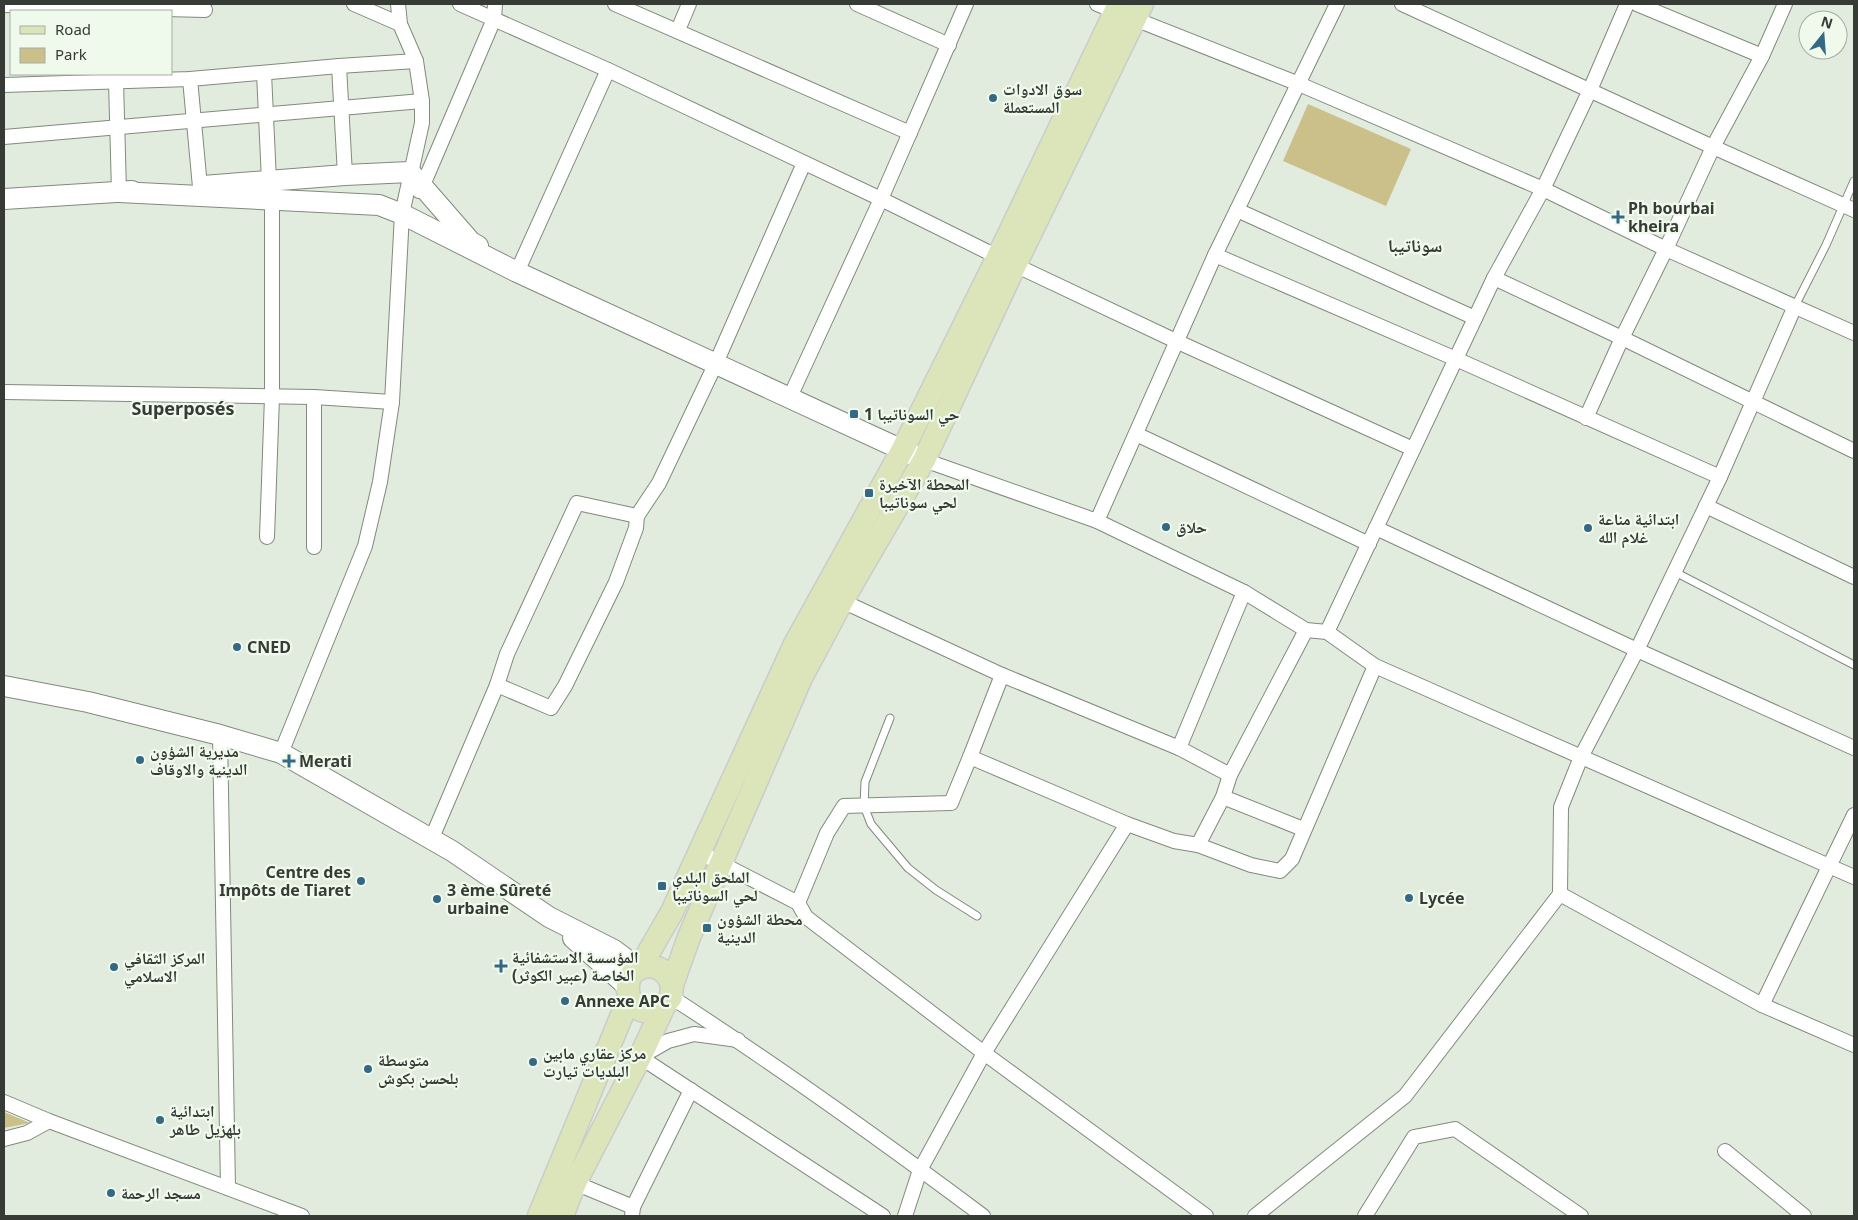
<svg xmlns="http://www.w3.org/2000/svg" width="1858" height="1220" font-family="'Noto Sans','Noto Naskh Arabic',sans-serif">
	<rect width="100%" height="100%" fill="#e2ecde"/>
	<g fill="#cbc08a">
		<path d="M1308,104L1411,149L1386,206L1283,161Z"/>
		<path d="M4,1112L30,1123L4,1128Z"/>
	</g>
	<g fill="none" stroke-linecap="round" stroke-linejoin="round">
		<defs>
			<g id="lane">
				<path d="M1795,306L1826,245L1854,181"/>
				<path d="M1675,572L1854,665"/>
				<path d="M890,718L865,782L864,806L871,824L908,868L936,890L977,916"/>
			</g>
			<g id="street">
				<path d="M354,4L400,24"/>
				<path d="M460,4L608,70L881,199L998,257L1178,342L1413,449"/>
				<path d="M615,4L910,133"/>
				<path d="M857,4L949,45"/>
				<path d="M1097,4L1299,84L1543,189L1666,249L1854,333"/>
				<path d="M1402,4L1713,147L1854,210"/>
				<path d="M1637,4L1762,56"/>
				<path d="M4,5L205,10L190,4"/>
				<path d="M678,30L689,4"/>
				<path d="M339,66L345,175"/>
				<path d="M264,73L269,181"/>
				<path d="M190,79L200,187"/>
				<path d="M116,81L119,192"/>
				<path d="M4,85L190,79L339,66L416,61L400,24L398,4"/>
				<path d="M4,137L422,101"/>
				<path d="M419,191L423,185L494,19L495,4"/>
				<path d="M1237,210L1475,318"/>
				<path d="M1215,255L1456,359L1720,477"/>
				<path d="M517,272L608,70"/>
				<path d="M1494,278L1622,338L1854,451"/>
				<path d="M4,392L314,397L392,402"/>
				<path d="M314,397V547"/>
				<path d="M790,397L881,199L966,4"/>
				<path d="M1586,418L1622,338L1666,249L1713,147L1762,56L1785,4"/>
				<path d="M1136,434L1369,544"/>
				<path d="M924,460L1097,521L1244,592L1306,630L1327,632L1375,666L1854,877"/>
				<path d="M1706,506L1854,577"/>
				<path d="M1097,521L1215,255L1337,4"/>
				<path d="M1376,528L1637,650L1854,748"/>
				<path d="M267,537L272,397V200"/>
				<path d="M842,601L1002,675L1179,748L1230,775"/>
				<path d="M1327,632L1494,278L1543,189L1590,90L1627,4"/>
				<path d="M497,685L551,708L565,686L616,582L636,528L637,516L659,483L716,363L804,163"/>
				<path d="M220,735L228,1188"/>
				<path d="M1179,748L1244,592"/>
				<path d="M281,753L365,546L380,482L392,402L402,214L422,123V101L416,61"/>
				<path d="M970,757L1002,675"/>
				<path d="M1223,797L1303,829"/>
				<path d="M431,840L497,685L507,654L577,503L637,516"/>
				<path d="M1198,845L1251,865L1280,871L1292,859L1375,666"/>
				<path d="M699,852L798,903L806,917L984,1053L1206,1216"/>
				<path d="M1560,894L1762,1005L1854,1045"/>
				<path d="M798,903L827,833L844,806L951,803L970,757L1127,824L1174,841L1198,845L1223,797L1230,775L1306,630"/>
				<path d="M671,997C778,1066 881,1140 983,1216"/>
				<path d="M1762,1005L1854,815"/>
				<path d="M738,1040L694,1034L668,1041L640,1057L883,1216"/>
				<path d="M4,1102L49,1121L302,1216"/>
				<path d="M4,1139L27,1133L49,1121"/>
				<path d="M1725,1151L1804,1216"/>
				<path d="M575,1183L633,1207"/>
				<path d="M632,1216L633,1207L691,1090"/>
				<path d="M905,1216L920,1170L984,1053L1127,824"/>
				<path d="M1255,1216L1405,1096L1560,894L1561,807L1581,757L1637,650L1720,477L1795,306"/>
				<path d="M1365,1216L1414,1137L1455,1129L1581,1216"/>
			</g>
			<g id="secondary">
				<path d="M203,186L345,175L410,172L471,242L478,246"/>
				<path d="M119,192L379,205L402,214L517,272L924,460"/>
				<path d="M4,199L132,191"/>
				<path d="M4,686L88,702L220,735L281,753L452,851L549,917L614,950L639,969"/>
				<path d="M573,938L627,986"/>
			</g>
			<g id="primary">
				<path d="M639,969L672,912L795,644L903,449L998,257L1119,4"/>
				<path d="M664,1006C622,1031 614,958 654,967C664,969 669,976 672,985"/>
				<path d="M539,1216L629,998"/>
				<path d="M562,1216L575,1183L640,1057L664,1006L671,997L672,985L689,937L801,678L842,601L924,460L1015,265L1142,4"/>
			</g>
		</defs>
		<use href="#lane" stroke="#808a7d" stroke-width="9"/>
		<use href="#street" stroke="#808a7d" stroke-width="16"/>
		<use href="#secondary" stroke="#808a7d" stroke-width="22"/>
		<use href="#primary" stroke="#cbcccb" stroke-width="25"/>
		<use href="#lane" stroke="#fff" stroke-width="7"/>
		<use href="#street" stroke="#fff" stroke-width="14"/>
		<use href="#secondary" stroke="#fff" stroke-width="20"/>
		<use href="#primary" stroke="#dce4ba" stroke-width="22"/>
	</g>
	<g fill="#356885" stroke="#effaec" stroke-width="2">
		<circle cx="993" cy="98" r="5"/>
		<path d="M1615.5 209.5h5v5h5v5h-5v5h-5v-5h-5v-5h5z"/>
		<rect x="849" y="409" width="10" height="10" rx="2.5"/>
		<rect x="864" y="488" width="10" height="10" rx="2.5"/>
		<circle cx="1166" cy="527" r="5"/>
		<circle cx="1588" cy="528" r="5"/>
		<circle cx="237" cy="647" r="5"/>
		<circle cx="140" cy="760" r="5"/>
		<path d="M286.5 753.5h5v5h5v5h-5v5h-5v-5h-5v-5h5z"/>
		<circle cx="361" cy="881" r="5"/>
		<rect x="657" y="881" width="10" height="10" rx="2.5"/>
		<circle cx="1409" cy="898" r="5"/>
		<circle cx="437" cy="899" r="5"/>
		<rect x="702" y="923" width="10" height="10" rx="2.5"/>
		<path d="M498.5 958.5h5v5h5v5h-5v5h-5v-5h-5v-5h5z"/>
		<circle cx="114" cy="967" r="5"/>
		<circle cx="565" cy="1001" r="5"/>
		<circle cx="533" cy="1062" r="5"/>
		<circle cx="368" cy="1069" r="5"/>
		<circle cx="160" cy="1120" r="5"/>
		<circle cx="111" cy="1193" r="5"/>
	</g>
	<g text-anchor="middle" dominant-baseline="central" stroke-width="4.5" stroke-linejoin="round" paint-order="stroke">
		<g font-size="16" font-weight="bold" fill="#373b36" stroke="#effaec" text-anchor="start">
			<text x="1003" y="89">سوق الادوات<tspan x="1003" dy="18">المستعملة</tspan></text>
			<text x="1628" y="208">Ph bourbai<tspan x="1628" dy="18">kheira</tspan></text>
			<text x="864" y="414">حي السوناتيبا 1</text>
			<text x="879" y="484">المحطة الآخيرة<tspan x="879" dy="18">لحي سوناتيبا</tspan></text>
			<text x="1598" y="519">ابتدائية مناعة<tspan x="1598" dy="18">غلام الله</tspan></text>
			<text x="1176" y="527">حلاق</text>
			<text x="247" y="647">CNED</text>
			<text x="150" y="751">مديرية الشؤون<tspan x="150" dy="18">الدينية والاوقاف</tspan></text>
			<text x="299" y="761">Merati</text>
			<text x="351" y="872" text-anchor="end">Centre des<tspan x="351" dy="18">Impôts de Tiaret</tspan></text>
			<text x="672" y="877">الملحق البلدي<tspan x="672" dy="18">لحي السوناتيبا</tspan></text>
			<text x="447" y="890">3 ème Sûreté<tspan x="447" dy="18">urbaine</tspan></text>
			<text x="1419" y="898">Lycée</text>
			<text x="717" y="919">محطة الشؤون<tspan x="717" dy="18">الدينية</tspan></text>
			<text x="512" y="957">المؤسسة الاستشفائية<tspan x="512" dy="18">الخاصة (عبير الكوثر)</tspan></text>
			<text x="124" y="958">المركز الثقافي<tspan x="124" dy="18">الاسلامي</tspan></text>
			<text x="575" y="1001">Annexe APC</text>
			<text x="543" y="1053">مركز عقاري مابين<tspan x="543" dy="18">البلديات تيارت</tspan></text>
			<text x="378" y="1060">متوسطة<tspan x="378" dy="18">بلحسن بكوش</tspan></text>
			<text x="170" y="1111">ابتدائية<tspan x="170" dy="18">بلهزيل طاهر</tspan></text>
			<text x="121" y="1193">مسجد الرحمة</text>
		</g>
		<g font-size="18" font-weight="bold" fill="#373b36" stroke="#effaec">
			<text x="1415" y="245">سوناتيبا</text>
			<text x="183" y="408">Superposés</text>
		</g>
	</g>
	<rect width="1858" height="1220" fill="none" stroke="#373b36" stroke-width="10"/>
	<rect x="10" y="10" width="162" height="65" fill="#effaec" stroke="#a5aea3"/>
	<rect x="20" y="26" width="25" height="8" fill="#dce4ba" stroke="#a5aea3"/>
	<text x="55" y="35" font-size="15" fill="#373b36">Road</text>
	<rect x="20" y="48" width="25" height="15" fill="#cbc08a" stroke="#a5aea3"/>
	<text x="55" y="60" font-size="15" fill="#373b36">Park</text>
	<g transform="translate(1823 35) rotate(17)"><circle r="24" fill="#effaec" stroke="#a5aea3"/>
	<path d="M0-4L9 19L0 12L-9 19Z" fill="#356885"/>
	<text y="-8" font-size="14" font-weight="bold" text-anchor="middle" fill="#373b36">N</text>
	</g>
</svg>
